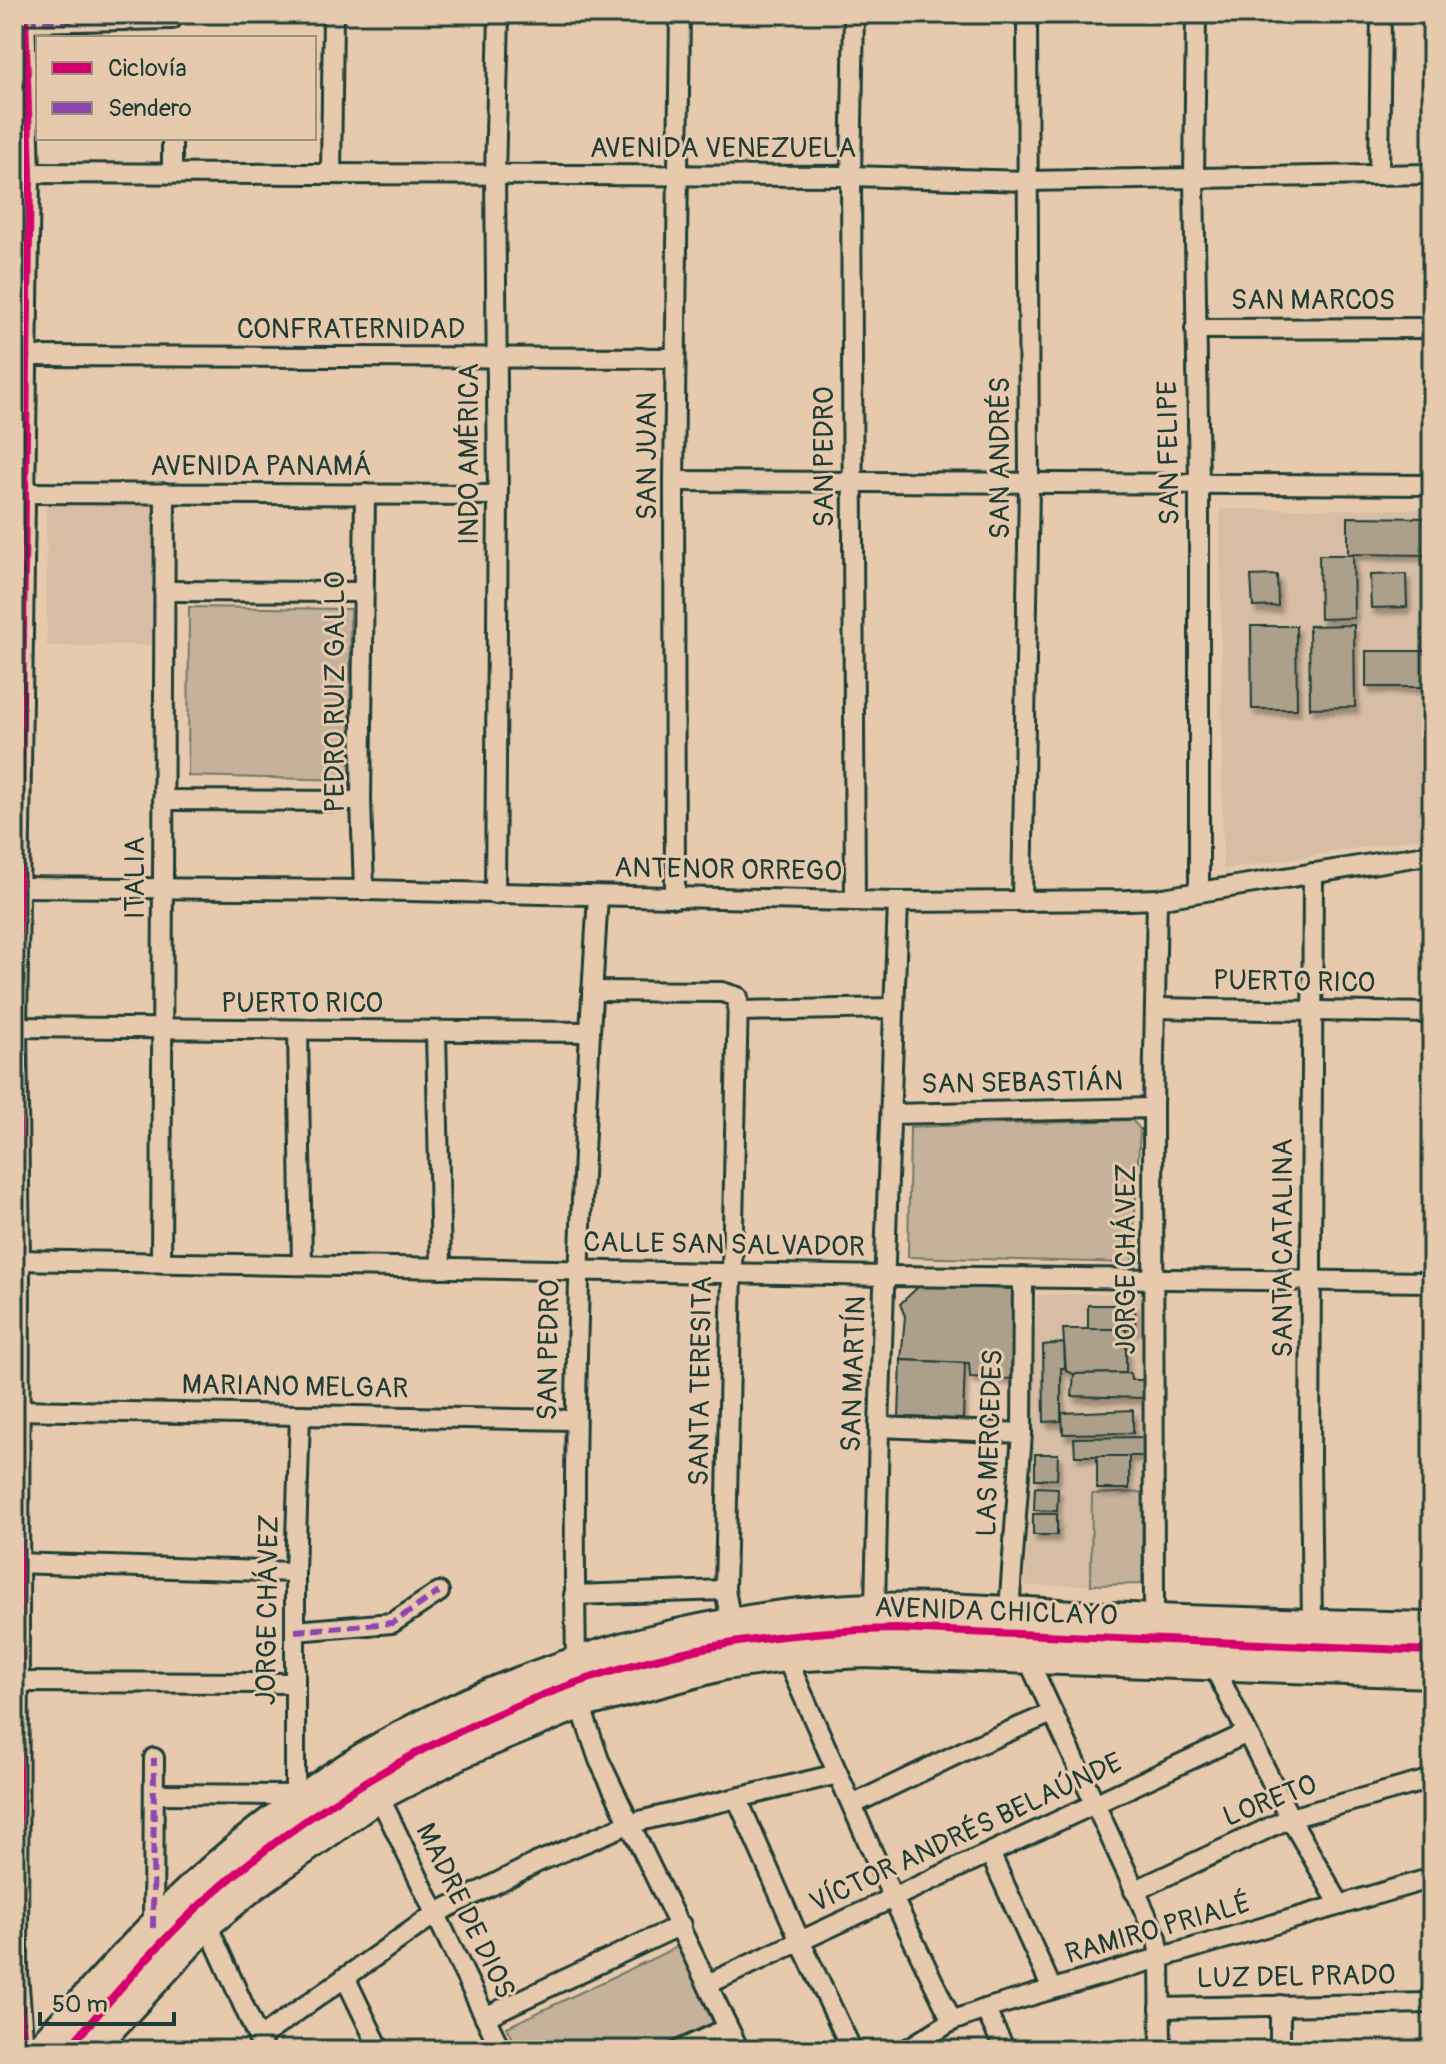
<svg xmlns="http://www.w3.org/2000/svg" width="1446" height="2064" font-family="Pangolin,sans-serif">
	<defs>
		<filter id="shadow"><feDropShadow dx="3.5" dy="6" stdDeviation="2" flood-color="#0004"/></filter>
	</defs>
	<rect width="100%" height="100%" fill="#e7caae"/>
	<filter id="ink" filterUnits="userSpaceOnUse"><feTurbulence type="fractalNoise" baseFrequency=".0125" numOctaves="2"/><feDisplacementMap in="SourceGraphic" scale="16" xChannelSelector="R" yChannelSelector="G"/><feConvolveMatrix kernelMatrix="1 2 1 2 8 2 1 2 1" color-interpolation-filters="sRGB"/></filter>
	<g filter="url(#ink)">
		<g fill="#d6bda3">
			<path d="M46,504H156L157,645L47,646Z"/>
			<path d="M1220,509H1432V836L1223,870Z"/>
			<path d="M1144,1293L1142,1584L1025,1586L1037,1295Z"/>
		</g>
		<g fill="#c6b29a" stroke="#727867" stroke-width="2">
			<path d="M189,607L350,609L351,780L188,776Z"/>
			<path d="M1132,1120L1140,1129L1132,1263L908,1257L910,1127Z"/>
			<path d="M1143,1492L1142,1584L1091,1585L1092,1494Z"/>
			<path d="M679,1946L713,2023L653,2050H519L507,2027Z"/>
		</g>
		<g fill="#ada08a" stroke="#1f3d34" stroke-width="2" filter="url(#shadow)">
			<path d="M1348,517L1432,518V555L1348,554Z"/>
			<path d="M1319,555H1353L1354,618L1320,619Z"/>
			<path d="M1406,574L1407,607L1371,608L1370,575Z"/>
			<path d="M1277,575L1278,606L1253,607L1251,576Z"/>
			<path d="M1354,625L1355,707L1310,708L1309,626Z"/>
			<path d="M1251,626H1296L1297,709H1252Z"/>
			<rect x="1366" y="651" width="66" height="36"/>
			<path d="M919,1286L1015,1289L1011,1379L970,1377L969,1363L901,1360L905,1316L900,1304Z"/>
			<rect x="1088" y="1305" width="47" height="24"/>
			<path d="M1063,1329H1126V1373L1074,1374L1066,1371Z"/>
			<path d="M1064,1343L1065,1368H1061V1421L1044,1422L1043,1345Z"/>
			<path d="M901,1360L965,1363L963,1419L899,1417Z"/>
			<path d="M1130,1373L1131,1380H1143V1398L1072,1396L1074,1374Z"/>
			<path d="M1133,1410V1433L1063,1434L1062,1413Z"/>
			<path d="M1143,1437L1144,1456H1075L1074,1438Z"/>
			<path d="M1035,1454H1058L1057,1479H1035Z"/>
			<rect x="1097" y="1456" width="32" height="33"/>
			<path d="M1035,1487L1058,1488L1057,1511L1034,1510Z"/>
			<rect x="1033" y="1514" width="24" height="21"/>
		</g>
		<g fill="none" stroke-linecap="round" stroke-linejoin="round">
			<defs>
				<g id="street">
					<path d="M854,14L851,176L855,900"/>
					<path d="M1196,14L1194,178L1199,484V891"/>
					<path d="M25,22L172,19"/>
					<path d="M172,138V173"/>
					<path d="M14,173L851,176L1027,181L1432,174"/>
					<path d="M331,174L333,14"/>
					<path d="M1379,175L1381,14"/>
					<path d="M1195,329L1432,328"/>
					<path d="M26,356L675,358"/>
					<path d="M674,481L1432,485"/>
					<path d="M24,493L498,495"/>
					<path d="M164,591L363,592"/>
					<path d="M163,800L361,801"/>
					<path d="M20,887L364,890L898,902L1128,900L1157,899L1432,854"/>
					<path d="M364,890L361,801L365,494"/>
					<path d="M495,894L498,495L495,176L499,14"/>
					<path d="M675,898L674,481L680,14"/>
					<path d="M1022,902L1029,484L1027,14"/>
					<path d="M592,991L722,992L738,997L725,1590L731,1622"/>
					<path d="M1155,1008L1432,1013"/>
					<path d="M740,1011L894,1008"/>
					<path d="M14,1027L589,1032"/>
					<path d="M298,1031L302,1265"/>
					<path d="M436,1032L441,1268"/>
					<path d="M891,1114L1153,1108"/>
					<path d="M14,1260L886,1276L1432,1282"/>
					<path d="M161,1262L165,493"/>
					<path d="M14,1410L575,1420"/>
					<path d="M879,1427L1022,1433"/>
					<path d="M14,1563L295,1572"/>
					<path d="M574,1595L725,1590"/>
					<path d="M875,1608L879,1427L898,902"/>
					<path d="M1009,1611L1022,1433L1023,1277"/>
					<path d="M1154,1619L1153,1108L1157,899"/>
					<path d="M1312,1624L1310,1458L1313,873"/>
					<path d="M295,1631L392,1623L439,1592"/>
					<path d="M786,1657L893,1898L952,2021"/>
					<path d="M1027,1657L1157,1938L1160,1958L1161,2050"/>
					<path d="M576,1662C571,1406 582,1151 598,896"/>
					<path d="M1213,1665L1290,1818L1340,1905"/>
					<path d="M14,1682L295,1683"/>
					<path d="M580,1704L599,1760L739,2050"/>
					<path d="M154,1794L295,1795"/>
					<path d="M379,1796L501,2050"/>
					<path d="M737,1798L800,1941L852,2050"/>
					<path d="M295,1805V1572L300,1415"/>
					<path d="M852,1805L970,1748L1052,1713"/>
					<path d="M990,1853L1052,1989"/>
					<path d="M1134,1891L1290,1818L1432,1779"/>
					<path d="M207,1924L263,2049"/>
					<path d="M153,1928L154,1758"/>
					<path d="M345,1977L380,2050"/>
					<path d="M708,1984L1247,1733"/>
					<path d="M1280,2005V2050"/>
					<path d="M1160,2008L1432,2003"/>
					<path d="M985,2009L1005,2050"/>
					<path d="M485,2017L681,1925"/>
					<path d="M258,2039L435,1914L538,1862L631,1823L838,1774"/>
					<path d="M24,2050L18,1974L20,1260L17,1027L30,173L25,14"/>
					<path d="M680,2050L728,2028"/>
					<path d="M906,2050L952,2021L985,2009L1432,1878"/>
				</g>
				<path id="secondary" d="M67,2050C113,1997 158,1942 211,1895C345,1776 528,1683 704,1648C767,1636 832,1630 896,1629L1432,1651"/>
				<g id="primary">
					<path d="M38,2050C84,2001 128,1950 175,1904C230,1850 299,1797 364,1757C492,1679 652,1630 800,1613C902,1601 1006,1611 1108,1617C1216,1622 1324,1624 1432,1627"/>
					<path d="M90,2050L207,1924L253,1886L379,1796L464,1752L580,1704L724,1665L786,1657L864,1653L1432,1673"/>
				</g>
			</defs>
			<use href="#street" stroke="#1f3d34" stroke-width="24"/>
			<use href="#secondary" stroke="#1f3d34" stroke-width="30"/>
			<use href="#primary" stroke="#1f3d34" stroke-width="34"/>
			<use href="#street" stroke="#e7caae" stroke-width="18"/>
			<use href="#secondary" stroke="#e7caae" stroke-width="24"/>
			<use href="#primary" stroke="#e7caae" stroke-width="28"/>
			<g stroke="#8e44ad" stroke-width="6" stroke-dasharray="12 6" stroke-linecap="butt">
				<path d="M25,22L172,19"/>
				<path d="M295,1631L392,1623L439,1592"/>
				<path d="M153,1928L154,1758"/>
			</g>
			<defs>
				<g id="cycleway">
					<path d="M24,2050L18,1974L20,1260L17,1027L30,173L25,14"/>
					<path d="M67,2050C113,1997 158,1942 211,1895C345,1776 528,1683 704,1648C767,1636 832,1630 896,1629L1432,1651"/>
				</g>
			</defs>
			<use href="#cycleway" stroke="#e7caae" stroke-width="13"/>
			<use href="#cycleway" stroke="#d6006c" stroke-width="8"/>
		</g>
	</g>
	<g text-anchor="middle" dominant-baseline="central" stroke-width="6" stroke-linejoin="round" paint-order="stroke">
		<g font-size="28" fill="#1f3d34" stroke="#e7caae">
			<text x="723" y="148">AVENIDA VENEZUELA</text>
			<text x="1313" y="300">SAN MARCOS</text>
			<text x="351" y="329">CONFRATERNIDAD</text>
			<text transform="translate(1169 453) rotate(-91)">SAN FELIPE</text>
			<text transform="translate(469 454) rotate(-90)">INDO AMÉRICA</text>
			<text transform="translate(647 456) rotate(-90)">SAN JUAN</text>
			<text transform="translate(824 457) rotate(-90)">SAN PEDRO</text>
			<text transform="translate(1000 458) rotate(-90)">SAN ANDRÉS</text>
			<text x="261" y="466">AVENIDA PANAMÁ</text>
			<text transform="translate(335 692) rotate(-90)">PEDRO RUIZ GALLO</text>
			<text transform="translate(728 870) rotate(1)">ANTENOR ORREGO</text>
			<text transform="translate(135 878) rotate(-90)">ITALIA</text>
			<text transform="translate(1294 982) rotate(1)">PUERTO RICO</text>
			<text x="302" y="1003">PUERTO RICO</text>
			<text transform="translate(1022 1083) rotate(-1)">SAN SEBASTIÁN</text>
			<text transform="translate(724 1245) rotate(1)">CALLE SAN SALVADOR</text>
			<text transform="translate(1283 1248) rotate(-90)">SANTA CATALINA</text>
			<text transform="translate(1126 1259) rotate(-90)">JORGE CHÁVEZ</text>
			<text transform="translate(549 1350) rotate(-89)">SAN PEDRO</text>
			<text transform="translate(854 1374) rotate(-88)">SAN MARTÍN</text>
			<text transform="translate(701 1381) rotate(-89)">SANTA TERESITA</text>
			<text transform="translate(295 1387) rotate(1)">MARIANO MELGAR</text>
			<text transform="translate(990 1443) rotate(-88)">LAS MERCEDES</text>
			<text transform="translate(268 1610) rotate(-89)">JORGE CHÁVEZ</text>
			<text transform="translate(996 1612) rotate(2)">AVENIDA CHICLAYO</text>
			<text transform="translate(1270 1801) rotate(-21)">LORETO</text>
			<text transform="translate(966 1833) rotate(-25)">VÍCTOR ANDRÉS BELAÚNDE</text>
			<text transform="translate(465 1911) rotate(64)">MADRE DE DIOS</text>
			<text transform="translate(1158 1929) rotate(-16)">RAMIRO PRIALÉ</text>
			<text transform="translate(1296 1977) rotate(-1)">LUZ DEL PRADO</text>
		</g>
	</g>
	<rect width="1446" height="2064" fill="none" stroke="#e7caae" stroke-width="48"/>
	<rect x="24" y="24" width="1398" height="2016" fill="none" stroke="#1f3d34" stroke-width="3" filter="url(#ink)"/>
	<rect x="36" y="36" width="280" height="104" fill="#e7caae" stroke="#97927d" stroke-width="2"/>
	<rect x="52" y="62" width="40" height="12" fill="#d6006c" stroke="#97927d" stroke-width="2"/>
	<text x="108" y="76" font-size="24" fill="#1f3d34">Ciclovía</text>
	<rect x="52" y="102" width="40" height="12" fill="#8e44ad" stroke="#97927d" stroke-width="2"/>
	<text x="108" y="116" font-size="24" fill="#1f3d34">Sendero</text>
	<path d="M40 2012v12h134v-12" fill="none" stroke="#1f3d34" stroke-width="4"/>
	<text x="52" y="2012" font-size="24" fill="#1f3d34" stroke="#e7caae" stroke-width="6" paint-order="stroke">50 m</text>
</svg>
